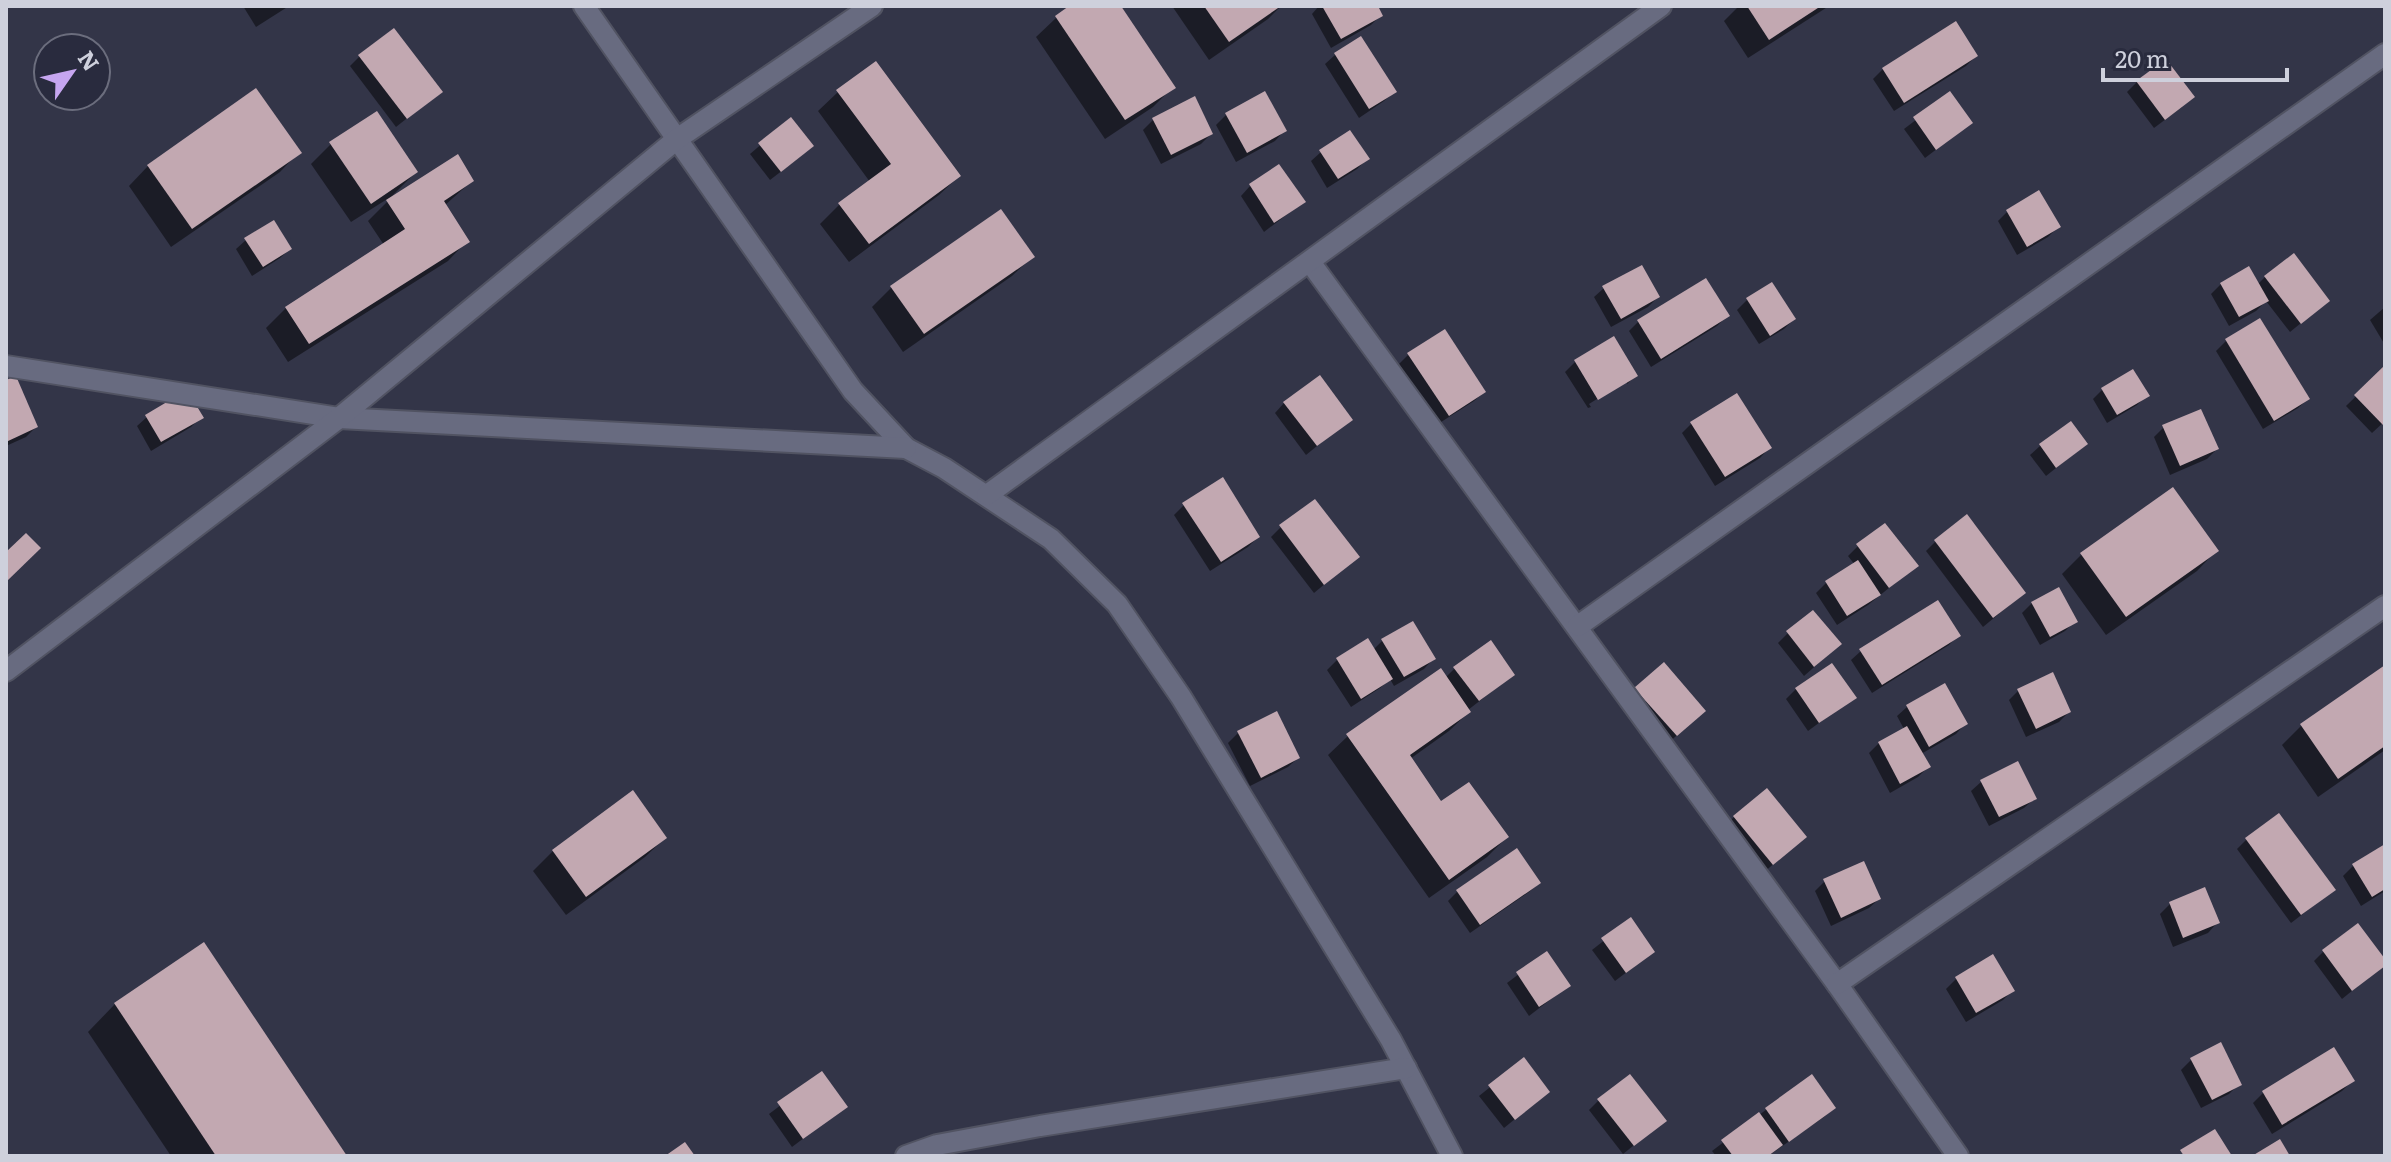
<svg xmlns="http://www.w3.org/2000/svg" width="2391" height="1162" font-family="Literata,serif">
	<rect width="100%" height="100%" fill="#333548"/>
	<g fill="#0007">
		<path d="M243,6H289L256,27Z"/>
		<path d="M1073,6H1119L1173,87L1153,107L1105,139L1036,37L1056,18Z"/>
		<path d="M1172,6H1281L1268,19L1209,60Z"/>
		<path d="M1319,6H1375L1381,15L1371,25L1331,48L1312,14Z"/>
		<path d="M1739,6H1829L1748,58L1724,21Z"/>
		<path d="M1360,38L1394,92L1384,101L1359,118L1325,64L1335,55Z"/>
		<path d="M360,56L440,92L396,127L350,66Z"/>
		<path d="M1976,56L1966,66L1894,111L1873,79L1883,69Z"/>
		<path d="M2137,82L2182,107L2154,128L2127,92Z"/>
		<path d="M838,92L959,176L939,195L849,262L820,224L840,204L870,182L818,111Z"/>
		<path d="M1264,94L1284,131L1275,141L1236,162L1216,125L1226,115Z"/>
		<path d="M1950,94L1971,123L1925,158L1904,129Z"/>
		<path d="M790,120L801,156L770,180L750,154Z"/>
		<path d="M1153,120L1211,134L1201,144L1161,164L1143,130Z"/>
		<path d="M331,144L416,172L392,196L351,222L311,164Z"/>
		<path d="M299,152L280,172L171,247L129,186L148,166Z"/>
		<path d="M1321,152L1367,159L1357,169L1327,188L1311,161Z"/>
		<path d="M472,181L444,206L467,241L448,261L288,362L266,328L286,308L384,245L368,221L391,198Z"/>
		<path d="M1250,186L1303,202L1264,232L1241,196Z"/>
		<path d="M2007,212L2058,227L2048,237L2017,255L1998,221Z"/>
		<path d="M246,240L290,249L280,258L252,276L236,249Z"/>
		<path d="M1032,257L1012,276L903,352L872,307L891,288Z"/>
		<path d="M2248,269L2257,285L2265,277L2328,301L2290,332L2266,301L2256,311L2229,326L2211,294L2221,284Z"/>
		<path d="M1772,284L1794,319L1784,329L1759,344L1737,310L1747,300Z"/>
		<path d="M1604,288L1658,297L1648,307L1611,327L1594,297Z"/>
		<path d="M2385,307V345L2370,320Z"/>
		<path d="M1727,316L1717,326L1651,367L1629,331L1639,321Z"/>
		<path d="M2260,320L2308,399L2298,408L2263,429L2216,351L2226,341Z"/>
		<path d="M1408,355L1484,392L1474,401L1438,424L1399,364Z"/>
		<path d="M1575,362L1636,375L1627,384V380L1589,404L1591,407L1588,408L1565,372Z"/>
		<path d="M2385,368V421L2372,433L2346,406Z"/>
		<path d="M6,382L36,427L26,437L6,446Z"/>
		<path d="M2103,389L2147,395L2137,405L2107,423L2093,399Z"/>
		<path d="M1284,403L1350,419L1306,455L1275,413Z"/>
		<path d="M147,417H201L191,427L151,451L137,426Z"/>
		<path d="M1692,423L1769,448L1760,458L1715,486L1682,433Z"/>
		<path d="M2164,427L2217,449L2207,459L2170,475L2154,437Z"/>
		<path d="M2086,444L2046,476L2030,455L2040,446Z"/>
		<path d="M1184,505L1258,537L1248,547L1210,571L1174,515Z"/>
		<path d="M1281,527L1357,557L1314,593L1271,537Z"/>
		<path d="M1936,541L2024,593L1983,627L1926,551Z"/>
		<path d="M1858,546L1916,566L1868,605L1837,625L1816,593L1826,583L1855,565L1848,556Z"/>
		<path d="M2216,551L2197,571L2106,635L2062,574L2082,554Z"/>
		<path d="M2032,603L2075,621L2065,631L2040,645L2022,613Z"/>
		<path d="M1788,633L1829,654L1804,676L1778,643Z"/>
		<path d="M1958,635L1949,645L1872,693L1851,660L1861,651Z"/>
		<path d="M1383,640L1433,659L1424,669L1394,686L1390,679L1380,688L1351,707L1327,670L1337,660L1373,650Z"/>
		<path d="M2385,667V750L2318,797L2282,745L2301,726Z"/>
		<path d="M1455,668L1513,675L1468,710L1469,712L1449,731L1410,759L1440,804L1507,837L1487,857L1429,898L1328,755L1348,736L1445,678Z"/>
		<path d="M1796,689L1854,697L1808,731L1786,699Z"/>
		<path d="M1636,690L1694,720L1666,745L1626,699Z"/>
		<path d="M2019,690L2069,712L2059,722L2026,737L2009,700Z"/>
		<path d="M1907,707L1965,724L1956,734L1921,754L1928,767L1918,777L1890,793L1869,753L1879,743L1904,729L1897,716Z"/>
		<path d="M1276,714L1298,758L1288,767L1250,786L1228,743L1238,733Z"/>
		<path d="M2017,764L2034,799L2024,808L1989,826L1971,791L1981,782Z"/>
		<path d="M632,793L665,838L645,857L566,915L533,871L553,851Z"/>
		<path d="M1734,817L1805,837L1763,873L1724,827Z"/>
		<path d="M2247,839L2334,890L2291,923L2237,849Z"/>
		<path d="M2384,847L2385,891L2361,906L2343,876L2353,866Z"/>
		<path d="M1825,881L1879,899L1869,908L1831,926L1815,891Z"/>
		<path d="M1539,883L1529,892L1470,933L1448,901L1458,891Z"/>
		<path d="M2170,904L2217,923L2208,933L2173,947L2160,914Z"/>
		<path d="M1630,920L1653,952L1615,981L1592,950Z"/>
		<path d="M2324,951L2385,963V964L2342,999L2314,961Z"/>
		<path d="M1546,954L1568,986L1529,1016L1507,983Z"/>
		<path d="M1992,957L2013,990L2003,1000L1966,1022L1946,989L1956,979Z"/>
		<path d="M115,1004L344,1156H171L88,1032Z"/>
		<path d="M2220,1045L2239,1084L2229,1094L2201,1108L2181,1070L2191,1060Z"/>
		<path d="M1524,1060L1548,1092L1504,1128L1479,1096Z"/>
		<path d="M822,1074L845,1107L792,1147L769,1114Z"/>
		<path d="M2352,1081L2342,1091L2272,1134L2253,1103L2263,1093Z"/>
		<path d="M1599,1100L1664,1121L1623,1154L1589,1110Z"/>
		<path d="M1834,1107L1824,1117L1768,1156H1716L1712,1151L1767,1109Z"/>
	</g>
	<g fill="#c2a8b1">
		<path d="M1069,6H1121L1176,88L1125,120L1055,16Z"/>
		<path d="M1204,6H1281L1229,42Z"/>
		<path d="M1322,6H1378L1383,16L1341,39Z"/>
		<path d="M1747,6H1821L1769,40Z"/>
		<path d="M1956,21L1978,56L1904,103L1882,68Z"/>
		<path d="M394,28L443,92L407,119L358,55Z"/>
		<path d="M1361,36L1397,92L1369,109L1334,53Z"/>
		<path d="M2166,59L2195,97L2165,120L2136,81Z"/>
		<path d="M876,61L961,176L869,244L838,203L891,164L836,90Z"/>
		<path d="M256,88L302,153L192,229L147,165Z"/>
		<path d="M1265,91L1287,131L1247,153L1225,113Z"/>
		<path d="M1950,91L1973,123L1936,150L1913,117Z"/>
		<path d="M1195,96L1213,134L1171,155L1152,118Z"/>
		<path d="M377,111L418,172L371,204L329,142Z"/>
		<path d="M791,117L814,146L781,172L758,143Z"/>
		<path d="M1350,130L1370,159L1338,179L1319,150Z"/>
		<path d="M458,154L474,181L444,201L470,242L309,344L285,307L405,229L386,200Z"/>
		<path d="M1279,164L1306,202L1274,223L1249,184Z"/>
		<path d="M2039,190L2061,227L2027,247L2006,210Z"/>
		<path d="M1001,209L1035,257L924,334L890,286Z"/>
		<path d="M274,220L292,249L263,267L244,238Z"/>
		<path d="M2294,253L2330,301L2301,324L2264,276Z"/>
		<path d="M1642,265L1660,297L1621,319L1602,286Z"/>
		<path d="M2249,266L2269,301L2239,317L2220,283Z"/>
		<path d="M1706,278L1730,316L1661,359L1637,320Z"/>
		<path d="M1772,282L1796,319L1770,336L1746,298Z"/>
		<path d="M2260,318L2310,399L2274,421L2225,339Z"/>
		<path d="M1445,329L1486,392L1449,416L1407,353Z"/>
		<path d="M1614,336L1638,376L1598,400L1574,360Z"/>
		<path d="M2385,365V423L2383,425L2354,395Z"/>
		<path d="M2133,369L2150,396L2117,415L2101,388Z"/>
		<path d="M1320,375L1353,420L1317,446L1283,402Z"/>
		<path d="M16,376L38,427L6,442V380Z"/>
		<path d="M187,390L204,418L161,442L145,415Z"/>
		<path d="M1737,393L1772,448L1725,477L1690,422Z"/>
		<path d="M2201,409L2219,449L2180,466L2162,425Z"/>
		<path d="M2071,421L2088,444L2056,468L2039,444Z"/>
		<path d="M1223,477L1260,537L1221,562L1182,503Z"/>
		<path d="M2173,487L2219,551L2126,617L2080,553Z"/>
		<path d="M1315,499L1360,557L1324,585L1279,525Z"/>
		<path d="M1967,514L2026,593L1993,618L1934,540Z"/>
		<path d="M1885,523L1919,566L1889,588L1856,544Z"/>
		<path d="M26,533L41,548L6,582V552Z"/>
		<path d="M1858,560L1881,595L1847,616L1825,581Z"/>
		<path d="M2059,587L2078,622L2050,637L2031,602Z"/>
		<path d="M1938,600L1961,636L1882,685L1859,649Z"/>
		<path d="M1813,610L1842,644L1814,667L1786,631Z"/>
		<path d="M1413,621L1436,659L1404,677L1381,639Z"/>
		<path d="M1368,638L1393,679L1361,699L1336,658Z"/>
		<path d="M1491,640L1515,675L1479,701L1453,667Z"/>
		<path d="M1664,662L1706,711L1677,736L1634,688Z"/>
		<path d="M1832,663L1857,698L1819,723L1795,688Z"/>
		<path d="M2385,665V746L2338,779L2300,724Z"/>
		<path d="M1441,668L1471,712L1410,755L1441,801L1469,782L1509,837L1449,880L1346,734Z"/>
		<path d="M2053,672L2071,712L2036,729L2017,689Z"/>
		<path d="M1945,683L1968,724L1929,747L1906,705Z"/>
		<path d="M1277,711L1300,758L1261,778L1237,731Z"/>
		<path d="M1907,726L1931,767L1900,784L1878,742Z"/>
		<path d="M2018,761L2037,799L1999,817L1980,780Z"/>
		<path d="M1767,788L1807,837L1773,865L1733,816Z"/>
		<path d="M633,790L667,838L586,897L552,850Z"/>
		<path d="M2279,813L2336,890L2301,915L2245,838Z"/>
		<path d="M2385,844V889L2372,897L2352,864Z"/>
		<path d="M1517,848L1541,883L1480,925L1456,890Z"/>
		<path d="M1864,861L1881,899L1841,918L1823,879Z"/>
		<path d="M2205,887L2220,923L2183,938L2169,902Z"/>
		<path d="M1631,917L1655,952L1626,973L1601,938Z"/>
		<path d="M2358,923L2385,959V966L2352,991L2322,950Z"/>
		<path d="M204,942L347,1156H216L114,1003Z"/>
		<path d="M1547,951L1571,986L1539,1007L1516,972Z"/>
		<path d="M1993,954L2015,991L1976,1013L1955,977Z"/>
		<path d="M2221,1042L2242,1085L2212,1100L2190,1058Z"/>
		<path d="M2334,1047L2355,1081L2282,1125L2262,1091Z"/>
		<path d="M1524,1057L1550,1092L1515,1120L1488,1085Z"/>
		<path d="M822,1071L848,1107L803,1139L777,1102Z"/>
		<path d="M1630,1074L1667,1121L1634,1146L1597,1099Z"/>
		<path d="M1812,1074L1836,1108L1789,1142L1765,1108Z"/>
		<path d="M1759,1112L1783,1145L1768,1156H1733L1721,1140Z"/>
		<path d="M2215,1129L2232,1156H2184L2180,1150Z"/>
		<path d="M2280,1139L2290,1156H2252Z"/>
		<path d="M685,1142L695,1156H665Z"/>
	</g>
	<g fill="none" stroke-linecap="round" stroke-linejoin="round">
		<defs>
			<g id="street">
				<path d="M584,6L853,391L906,448L944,468L1051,539L1117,604L1181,697L1391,1040L1452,1156"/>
				<path d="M1310,262L1837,984L1958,1156"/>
				<path d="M6,366L339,418L906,448"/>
				<path d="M987,495L1661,6"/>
				<path d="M1578,626L2385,54"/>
				<path d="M6,671L339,418L677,139L872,6"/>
				<path d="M1837,984L2385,606"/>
				<path d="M906,1156L937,1145L1040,1126L1406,1068"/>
			</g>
		</defs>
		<use href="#street" stroke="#515362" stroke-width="24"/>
		<use href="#street" stroke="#686b80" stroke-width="20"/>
	</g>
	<rect width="2391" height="1162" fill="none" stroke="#ced0dc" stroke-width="16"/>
	<g transform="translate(72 72) rotate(56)"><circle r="38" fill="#292b3e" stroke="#6b6d7d" stroke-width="2"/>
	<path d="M0-6L14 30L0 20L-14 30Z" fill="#c6a6f0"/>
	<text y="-12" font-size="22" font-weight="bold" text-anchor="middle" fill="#ced0dc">N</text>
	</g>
	<path d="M2103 68v12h184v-12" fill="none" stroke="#ced0dc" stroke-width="4"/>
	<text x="2115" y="68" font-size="24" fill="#ced0dc" stroke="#292b3e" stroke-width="6" paint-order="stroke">20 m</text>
</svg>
